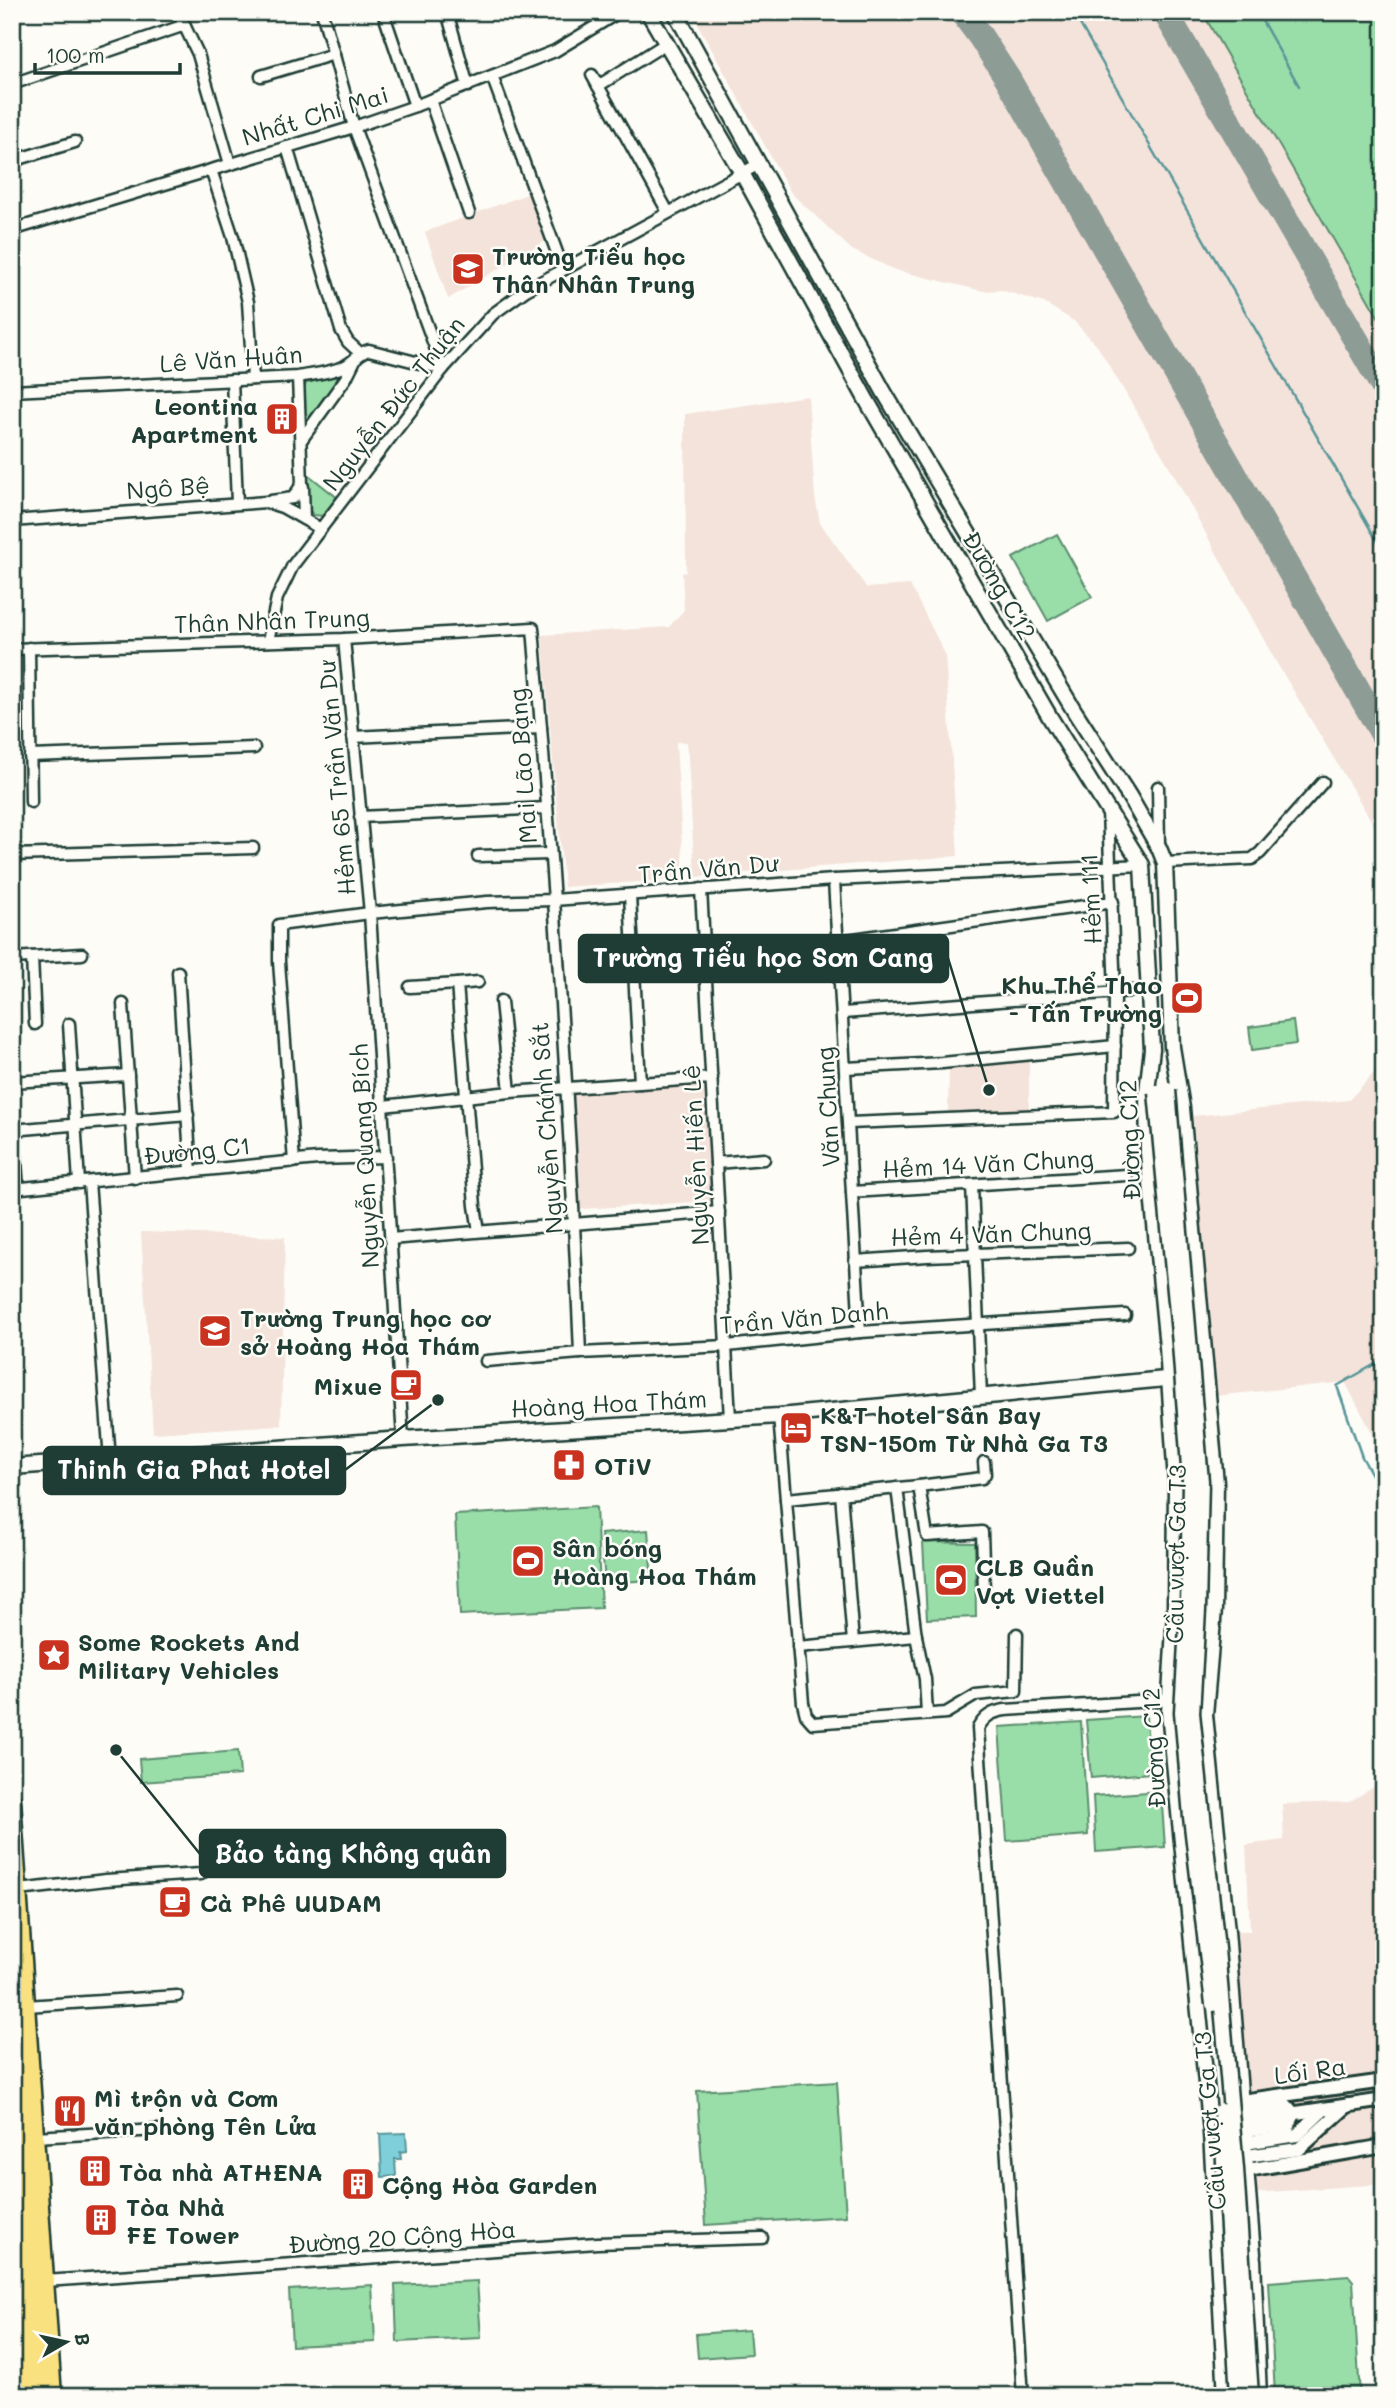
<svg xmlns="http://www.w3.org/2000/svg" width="1396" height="2408" font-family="Mali,sans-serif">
	<rect width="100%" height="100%" fill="#fdfcf7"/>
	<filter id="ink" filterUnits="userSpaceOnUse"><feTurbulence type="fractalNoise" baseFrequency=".0143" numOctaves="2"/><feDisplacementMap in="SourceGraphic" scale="14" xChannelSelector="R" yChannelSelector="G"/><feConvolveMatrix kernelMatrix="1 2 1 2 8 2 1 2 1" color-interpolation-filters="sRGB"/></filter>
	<g filter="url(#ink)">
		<g fill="#f4e3da">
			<path d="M691,12H1384V842L1275,660L1169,466L1098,347L1074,321L1044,303L1001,290L983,291L895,270L852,250L791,193Z"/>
			<path d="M530,193L547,240L448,299L425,232Z"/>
			<path d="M808,396L815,497L820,523L867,588L910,585L945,654L958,856L695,877L687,742H676L684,879L564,887L542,635L669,627L684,610L682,573L686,572L685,414Z"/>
			<path d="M1029,1061V1111L948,1113L949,1068Z"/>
			<path d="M1384,1062V1455L1345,1382L1215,1396L1193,1116L1349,1100Z"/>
			<path d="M706,1082L712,1201L580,1209L571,1091Z"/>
			<path d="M141,1232L285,1237L281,1425L153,1433Z"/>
			<path d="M1384,1781V2184L1255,2193L1234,1931H1250L1246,1845L1284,1840L1282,1804L1349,1802Z"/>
			<path d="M12,2311L19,2396H12Z"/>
		</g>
		<g fill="#99dda9" stroke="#5c8d6e" stroke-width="2">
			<path d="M1202,12H1384V327L1205,17Z"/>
			<path d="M335,376L339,379L310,419H305L304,389L306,383Z"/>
			<path d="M310,476L339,499L324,516L313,515L307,506L306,478Z"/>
			<path d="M1057,534L1092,597L1048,621L1013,558Z"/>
			<path d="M1293,1021L1296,1044L1252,1050L1249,1027Z"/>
			<path d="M596,1507L601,1608L460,1615L455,1515Z"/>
			<path d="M648,1530L652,1580L605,1583L601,1534Z"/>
			<path d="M923,1542L975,1543L976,1617L927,1619Z"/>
			<path d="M1146,1716L1150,1773L1091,1778L1086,1720Z"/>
			<path d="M1081,1722L1088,1835L1007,1841L999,1727Z"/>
			<path d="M238,1751L240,1775L141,1782L139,1759Z"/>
			<path d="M1161,1791L1165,1847L1096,1852L1093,1796Z"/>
			<path d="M837,2082L846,2216L706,2225L697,2091Z"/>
			<path d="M1349,2276L1353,2281L1360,2396H1275L1269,2282Z"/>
			<path d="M477,2281L481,2338L397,2342L395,2285Z"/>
			<path d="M372,2285L375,2342L292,2346L289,2290Z"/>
			<path d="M749,2330L751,2354L698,2358L696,2334Z"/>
		</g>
		<path fill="#7fcfdb" stroke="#599598" stroke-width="2" d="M406,2133L407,2151L400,2152L401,2159H395L396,2176L382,2177L380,2134Z"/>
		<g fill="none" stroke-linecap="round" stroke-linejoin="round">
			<g stroke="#599598" stroke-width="2.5">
				<path d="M1073,12L1384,553"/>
				<path d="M1257,12L1299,86"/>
				<path d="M1384,1359L1337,1386L1362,1457L1384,1496"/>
			</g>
			<g stroke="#8e9c96" stroke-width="26">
				<path d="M962,12L980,36L1008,79L1384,736"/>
				<path d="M1165,12L1384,388"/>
			</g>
			<defs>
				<g id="minor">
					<path d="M178,12L198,54L230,164"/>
					<path d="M322,12L354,127L443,369"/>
					<path d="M383,12L415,106"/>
					<path d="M447,12L468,86"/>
					<path d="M592,75L668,212"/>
					<path d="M261,76L334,54"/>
					<path d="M492,76L563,269"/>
					<path d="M18,82L185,25"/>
					<path d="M598,86L665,44"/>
					<path d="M430,100L469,213"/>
					<path d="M287,147L341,330L348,342L360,353"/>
					<path d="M12,161L75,142"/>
					<path d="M211,170L233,237L248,302L253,379"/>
					<path d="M12,230L354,127L415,106L555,51L619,12"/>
					<path d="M232,380L237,503"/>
					<path d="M12,391L298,377C314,374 331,373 345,366C355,361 359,352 369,350L443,369"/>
					<path d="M302,439L346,378L355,360"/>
					<path d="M303,487L304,519"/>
					<path d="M271,501L293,498L302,484L298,377"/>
					<path d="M12,521L266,502L282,507L321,529"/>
					<path d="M344,639L370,913L403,1439"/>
					<path d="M268,641L277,598L293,565L443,369L493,314L526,290L759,164"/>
					<path d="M29,648L31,802"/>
					<path d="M12,649L344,639L533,628C553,869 570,1112 580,1353"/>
					<path d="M353,737L541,728"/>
					<path d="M30,756L254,748"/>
					<path d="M1158,787L1159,844"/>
					<path d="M360,817L547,808"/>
					<path d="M12,855L253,848"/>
					<path d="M478,856L549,854"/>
					<path d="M1165,863L1252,859L1260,853L1323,782"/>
					<path d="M834,880L860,1332"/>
					<path d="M701,889L730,1419"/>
					<path d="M630,895L640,1083"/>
					<path d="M839,941L1113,902"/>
					<path d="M32,957L35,1024"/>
					<path d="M12,958L82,954"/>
					<path d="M705,969L840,957"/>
					<path d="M178,972L191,1172"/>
					<path d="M478,982L457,984L475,1206L479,1231"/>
					<path d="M410,987L457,984"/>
					<path d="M501,1001L510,1092"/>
					<path d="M123,1004L135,1178"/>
					<path d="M843,1013L1132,991"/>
					<path d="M69,1024L79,1183"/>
					<path d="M846,1068L942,1063L1115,1046"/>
					<path d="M12,1082L128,1075"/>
					<path d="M12,1104L18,1189"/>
					<path d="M383,1106L510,1092L712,1078"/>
					<path d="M849,1123L1114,1112L1115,993L1108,811"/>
					<path d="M12,1130L188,1115"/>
					<path d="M294,1162L279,962V925L370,913L487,902L553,900L834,880L1142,865"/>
					<path d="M716,1163L764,1159"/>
					<path d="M89,1182L110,1460"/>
					<path d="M972,1185L981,1396"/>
					<path d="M12,1189L318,1159L386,1157"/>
					<path d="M852,1192L1127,1175"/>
					<path d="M390,1239L719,1212"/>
					<path d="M855,1261L927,1256L1128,1248"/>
					<path d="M486,1361L580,1353L727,1346L860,1332L1125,1315"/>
					<path d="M779,1416L803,1703L806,1715L813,1723L946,1713L976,1695L1016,1691L1017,1634"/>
					<path d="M919,1486L982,1478L985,1474L984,1462"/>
					<path d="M897,1488L916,1636L925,1679L927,1714"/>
					<path d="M841,1493L853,1642"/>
					<path d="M786,1499L919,1486L927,1536L982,1532L984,1590"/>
					<path d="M798,1647L916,1636"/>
					<path d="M19,1890L106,1880L201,1874"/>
					<path d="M26,2006L177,1996"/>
					<path d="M35,2137L158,2130"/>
					<path d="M45,2281L597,2243L762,2238"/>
					<path d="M1023,2396L978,1728C985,1716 992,1712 1005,1710L1170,1700"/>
				</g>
				<g id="tertiary">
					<path d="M1241,2101L1384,2081"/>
					<path d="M1242,2111L1286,2105L1294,2114L1289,2125L1244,2131"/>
					<path d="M1243,2121L1384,2100"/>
					<path d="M1245,2143L1297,2135L1323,2110"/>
					<path d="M1246,2156L1299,2149L1348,2105"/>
					<path d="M1248,2170L1384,2146"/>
				</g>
				<g id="secondary">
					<path d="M648,12L742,173L867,401L1051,719L1142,865L1152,1049L1147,1091L1148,1153L1167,1347L1176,1482L1175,1611L1169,1712L1211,2133L1226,2396"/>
					<path d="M675,12L884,392L1075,712L1129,796L1159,848L1165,863L1172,1047L1182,1108L1216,1483L1214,1609L1205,1715L1227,1931L1253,2254"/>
					<path d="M12,1467L403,1439L779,1416L1176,1378"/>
					<path d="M1241,2259H1253L1259,2396"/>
				</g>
				<g id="primary">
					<path d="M12,1801L53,2396"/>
					<path d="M12,1991L41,2396"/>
					<path d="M12,2178L27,2396"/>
				</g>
			</defs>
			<use href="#minor" stroke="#1f3d34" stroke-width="15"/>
			<use href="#tertiary" stroke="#1f3d34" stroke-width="18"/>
			<use href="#secondary" stroke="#1f3d34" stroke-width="19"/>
			<use href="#primary" stroke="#1f3d34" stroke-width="21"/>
			<use href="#minor" stroke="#fdfcf7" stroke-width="10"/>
			<use href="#tertiary" stroke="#fdfcf7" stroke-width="12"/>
			<use href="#secondary" stroke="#fdfcf7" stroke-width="14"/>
			<use href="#primary" stroke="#fae180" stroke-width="16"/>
			<defs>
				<g id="secondary-bridge">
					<path d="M1168,1090L1201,1481L1198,1610L1192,1713L1217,1949L1236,2169L1251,2396"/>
					<path d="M1156,1092L1180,1344L1190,1481L1188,1609L1182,1712L1191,1817L1213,2004"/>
					<path d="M1221,2111L1238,2396"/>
				</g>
			</defs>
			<use href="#secondary-bridge" stroke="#1f3d34" stroke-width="19" stroke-linecap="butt"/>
			<use href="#secondary-bridge" stroke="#fdfcf7" stroke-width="14"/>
		</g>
	</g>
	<defs>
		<symbol id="school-square" viewBox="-11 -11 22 22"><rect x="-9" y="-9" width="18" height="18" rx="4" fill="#c8321e" stroke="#fdfcf7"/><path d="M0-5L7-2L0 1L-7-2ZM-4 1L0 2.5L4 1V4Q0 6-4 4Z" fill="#fff"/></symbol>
		<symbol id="building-square" viewBox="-11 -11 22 22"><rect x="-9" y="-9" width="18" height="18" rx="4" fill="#c8321e" stroke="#fdfcf7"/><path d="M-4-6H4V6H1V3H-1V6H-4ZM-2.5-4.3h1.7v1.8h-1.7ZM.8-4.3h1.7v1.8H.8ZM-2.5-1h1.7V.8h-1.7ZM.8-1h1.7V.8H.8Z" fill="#fff"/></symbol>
		<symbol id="stadium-square" viewBox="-11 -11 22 22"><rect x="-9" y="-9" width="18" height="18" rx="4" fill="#c8321e" stroke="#fdfcf7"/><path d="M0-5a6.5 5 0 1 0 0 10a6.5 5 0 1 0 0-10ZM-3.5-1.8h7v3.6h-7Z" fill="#fff"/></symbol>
		<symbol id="cafe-square" viewBox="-11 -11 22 22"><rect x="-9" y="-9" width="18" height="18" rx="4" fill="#c8321e" stroke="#fdfcf7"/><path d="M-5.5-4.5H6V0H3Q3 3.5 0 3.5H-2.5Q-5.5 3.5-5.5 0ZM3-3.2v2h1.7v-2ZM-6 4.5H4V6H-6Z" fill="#fff"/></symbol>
		<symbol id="hotel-square" viewBox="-11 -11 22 22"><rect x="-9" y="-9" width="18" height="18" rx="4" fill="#c8321e" stroke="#fdfcf7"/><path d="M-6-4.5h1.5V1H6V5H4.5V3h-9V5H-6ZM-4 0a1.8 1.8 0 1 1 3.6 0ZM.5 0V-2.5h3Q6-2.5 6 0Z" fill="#fff"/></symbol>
		<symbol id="pharmacy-square" viewBox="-11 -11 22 22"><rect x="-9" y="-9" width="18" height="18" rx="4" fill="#c8321e" stroke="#fdfcf7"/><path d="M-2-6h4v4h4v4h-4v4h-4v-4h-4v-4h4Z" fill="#fff"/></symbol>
		<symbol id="sight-square" viewBox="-11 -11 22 22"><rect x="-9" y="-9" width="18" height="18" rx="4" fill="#c8321e" stroke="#fdfcf7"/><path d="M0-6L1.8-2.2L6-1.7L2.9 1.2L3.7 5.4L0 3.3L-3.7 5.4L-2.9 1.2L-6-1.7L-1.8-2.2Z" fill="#fff"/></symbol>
		<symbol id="restaurant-square" viewBox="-11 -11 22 22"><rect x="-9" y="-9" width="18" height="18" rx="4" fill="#c8321e" stroke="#fdfcf7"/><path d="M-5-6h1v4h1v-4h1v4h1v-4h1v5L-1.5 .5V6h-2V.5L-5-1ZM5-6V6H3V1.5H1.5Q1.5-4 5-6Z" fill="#fff"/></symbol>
	</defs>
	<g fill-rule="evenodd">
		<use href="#school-square" x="449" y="250" width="38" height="38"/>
		<use href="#building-square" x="263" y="400" width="38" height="38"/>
		<use href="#stadium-square" x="1168" y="979" width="38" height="38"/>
		<use href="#school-square" x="196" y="1312" width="38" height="38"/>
		<use href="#cafe-square" x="387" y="1366" width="38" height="38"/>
		<use href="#hotel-square" x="777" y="1409" width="38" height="38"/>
		<use href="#pharmacy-square" x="550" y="1446" width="38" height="38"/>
		<use href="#stadium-square" x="509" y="1542" width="38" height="38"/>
		<use href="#stadium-square" x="932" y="1561" width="38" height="38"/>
		<use href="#sight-square" x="35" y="1636" width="38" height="38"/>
		<use href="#cafe-square" x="156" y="1883" width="38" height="38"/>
		<use href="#restaurant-square" x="51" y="2092" width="38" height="38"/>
		<use href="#building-square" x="76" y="2152" width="38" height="38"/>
		<use href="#building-square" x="339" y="2165" width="38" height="38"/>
		<use href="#building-square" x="82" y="2201" width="38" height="38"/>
	</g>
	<g text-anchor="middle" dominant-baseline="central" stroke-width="5" stroke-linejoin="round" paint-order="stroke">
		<g font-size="24" fill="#1f3d34" stroke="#fdfcf7">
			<text transform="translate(315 115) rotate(-17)">Nhất Chi Mai</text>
			<text transform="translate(231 358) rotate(-4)">Lê Văn Huân</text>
			<text transform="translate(393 403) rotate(-52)">Nguyễn Đức Thuận</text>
			<text transform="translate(168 487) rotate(-4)">Ngô Bệ</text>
			<text transform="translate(1000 585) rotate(60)">Đường C12</text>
			<text transform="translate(272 620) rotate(-2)">Thân Nhân Trung</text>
			<text transform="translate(522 766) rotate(-94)">Mai Lão Bạng</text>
			<text transform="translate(336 778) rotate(-95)">Hẻm 65 Trần Văn Dư</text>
			<text transform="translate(708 868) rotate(-5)">Trần Văn Dư</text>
			<text transform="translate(1090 899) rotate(-93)">Hẻm 111</text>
			<text transform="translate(827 1107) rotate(-93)">Văn Chung</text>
			<text transform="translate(546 1128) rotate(-94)">Nguyễn Chánh Sắt</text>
			<text transform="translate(1129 1140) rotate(-92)">Đường C12</text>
			<text transform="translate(197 1150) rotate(-6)">Đường C1</text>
			<text transform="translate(695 1155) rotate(-93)">Nguyễn Hiến Lê</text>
			<text transform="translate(364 1156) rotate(-93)">Nguyễn Quang Bích</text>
			<text transform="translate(988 1163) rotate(-3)">Hẻm 14 Văn Chung</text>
			<text transform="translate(991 1233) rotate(-2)">Hẻm 4 Văn Chung</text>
			<text transform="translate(804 1317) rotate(-5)">Trần Văn Danh</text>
			<text transform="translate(609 1403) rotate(-3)">Hoàng Hoa Thám</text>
			<text transform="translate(1175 1554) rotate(-89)">Cầu vượt Ga T3</text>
			<text transform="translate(1153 1748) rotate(-93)">Đường C12</text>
			<text transform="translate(1310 2070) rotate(-8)">Lối Ra</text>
			<text transform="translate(1209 2121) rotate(-95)">Cầu vượt Ga T3</text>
			<text transform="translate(402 2236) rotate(-4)">Đường 20 Cộng Hòa</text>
		</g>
		<g font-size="24" font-weight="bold" fill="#1f3d34" stroke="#fdfcf7" text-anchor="start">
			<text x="492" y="255">Trường Tiểu học<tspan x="492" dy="28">Thân Nhân Trung</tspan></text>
			<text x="258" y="405" text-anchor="end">Leontina<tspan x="258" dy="28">Apartment</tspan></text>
			<text x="1162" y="984" text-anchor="end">Khu Thể Thao<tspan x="1162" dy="28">- Tấn Trường</tspan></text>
			<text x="240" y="1317">Trường Trung học cơ<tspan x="240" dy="28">sở Hoàng Hoa Thám</tspan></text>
			<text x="382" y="1385" text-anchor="end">Mixue</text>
			<text x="820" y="1414">K&amp;T hotel Sân Bay<tspan x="820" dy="28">TSN-150m Từ Nhà Ga T3</tspan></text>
			<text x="594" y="1465">OTiV</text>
			<text x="552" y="1547">Sân bóng<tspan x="552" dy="28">Hoàng Hoa Thám</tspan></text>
			<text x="976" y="1566">CLB Quần<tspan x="976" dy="28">Vợt Viettel</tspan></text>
			<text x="78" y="1641">Some Rockets And<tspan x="78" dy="28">Military Vehicles</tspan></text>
			<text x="200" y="1902">Cà Phê UUDAM</text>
			<text x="94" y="2097">Mì trộn và Cơm<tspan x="94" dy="28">văn phòng Tên Lửa</tspan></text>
			<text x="119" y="2171">Tòa nhà ATHENA</text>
			<text x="382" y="2184">Cộng Hòa Garden</text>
			<text x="126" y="2206">Tòa Nhà<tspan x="126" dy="28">FE Tower</tspan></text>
		</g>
	</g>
	<path fill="none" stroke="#1f3d34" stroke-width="2.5" d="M989 1090L948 958M438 1400L345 1470M116 1750L200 1854"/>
	<g fill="#1f3d34" stroke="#fdfcf7" stroke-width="2.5">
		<circle cx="989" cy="1090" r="7"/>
		<circle cx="438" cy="1400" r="7"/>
		<circle cx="116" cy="1750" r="7"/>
	</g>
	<g fill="#1f3d34" stroke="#1f3d34" stroke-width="2.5">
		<rect x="579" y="935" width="369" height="47" rx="7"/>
		<rect x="44" y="1447" width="301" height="47" rx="7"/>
		<rect x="200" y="1830" width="305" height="47" rx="7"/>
	</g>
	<g font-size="26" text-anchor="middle" font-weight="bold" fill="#fff">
		<text x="763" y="967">Trường Tiểu học Sơn Cang</text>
		<text x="194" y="1479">Thinh Gia Phat Hotel</text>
		<text x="353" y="1863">Bảo tàng Không quân</text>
	</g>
	<rect width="1396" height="2408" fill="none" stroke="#fdfcf7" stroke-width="42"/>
	<rect x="21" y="21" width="1354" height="2366" fill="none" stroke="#1f3d34" stroke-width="2.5" filter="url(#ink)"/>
	<g transform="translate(66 2342) rotate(81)" stroke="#fdfcf7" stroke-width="5" paint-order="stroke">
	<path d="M0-5L12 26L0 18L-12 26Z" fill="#1f3d34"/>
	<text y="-10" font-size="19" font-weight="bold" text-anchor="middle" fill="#1f3d34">B</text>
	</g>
	<path d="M35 63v10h145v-10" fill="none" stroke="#1f3d34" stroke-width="3.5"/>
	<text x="46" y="63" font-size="21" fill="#1f3d34" stroke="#fdfcf7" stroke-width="5" paint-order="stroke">100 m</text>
</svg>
